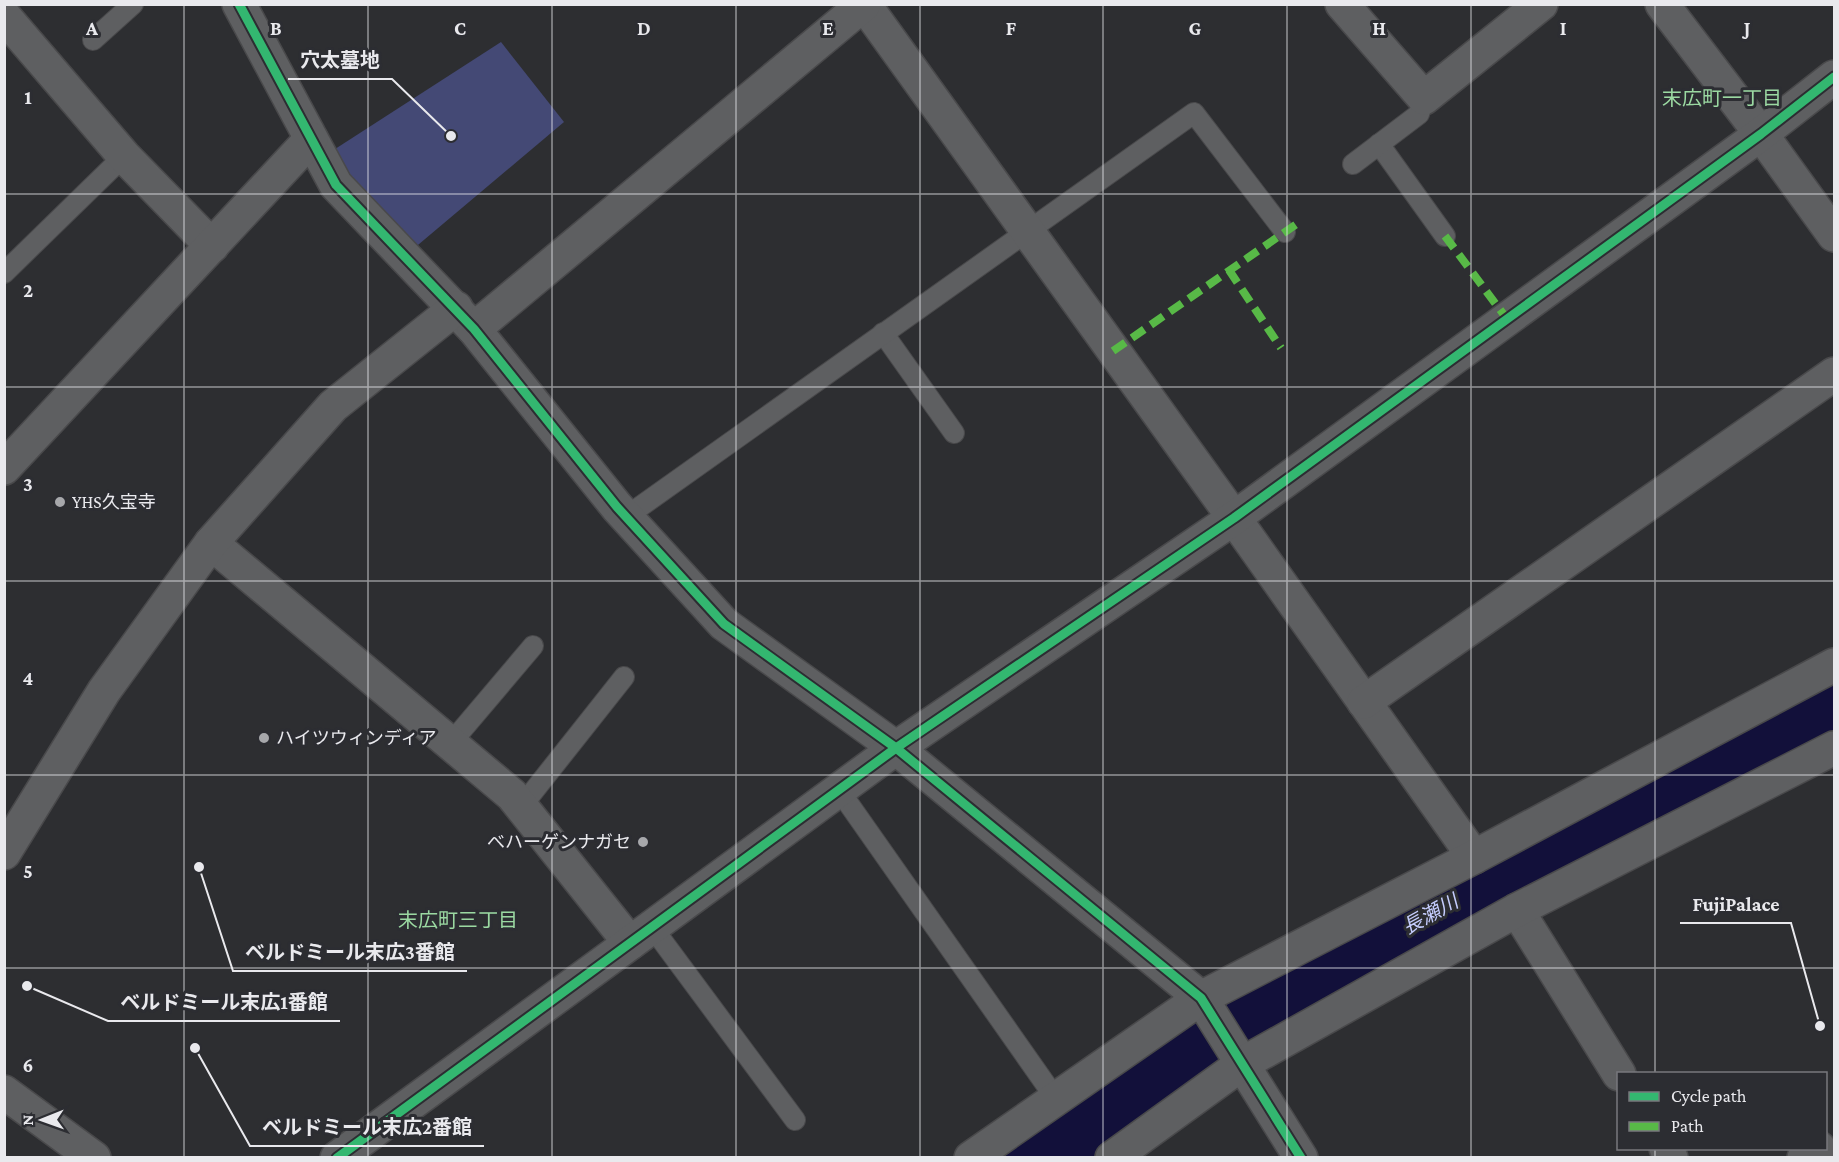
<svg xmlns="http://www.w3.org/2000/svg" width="1839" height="1162" font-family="'Crimson Pro','Noto Sans JP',serif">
	<rect width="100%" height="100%" fill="#2d2e31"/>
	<path fill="#444975" d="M501,42L564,122L412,250L363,198L332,151Z"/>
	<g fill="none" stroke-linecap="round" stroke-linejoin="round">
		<path stroke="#12103a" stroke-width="87" d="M1040,1158L1205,1043L1310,980L1834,695"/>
		<defs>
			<g id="lane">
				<path d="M93,40L133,4"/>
				<path d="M1379,144L1445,236"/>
				<path d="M1353,164L1419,114L1424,98"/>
				<path d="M4,273L124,156"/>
				<path d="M883,333L954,433"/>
				<path d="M627,516L1194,113L1285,232"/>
				<path d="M450,744L533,646"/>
				<path d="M839,790L1056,1099"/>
				<path d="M521,807L624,677"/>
				<path d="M652,927L795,1120"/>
			</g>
			<g id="street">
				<path d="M239,4L336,185L474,329L617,507L724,624L896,748L1201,998L1301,1158"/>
				<path d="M864,4L1234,518L1474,857"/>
				<path d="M1342,4L1424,98L1541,4"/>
				<path d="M1662,4L1761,134L1834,235"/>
				<path d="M4,16L124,156L212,246"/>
				<path d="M474,329L864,4"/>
				<path d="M4,468L311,139"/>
				<path d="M211,543L512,795L630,943"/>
				<path d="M1364,702L1834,374"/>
				<path d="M4,853L104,691L211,543L333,406L456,308"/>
				<path d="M1517,910L1619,1074"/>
				<path d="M4,1092L94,1158"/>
				<path d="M1666,1148L1671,1158"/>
				<path d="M337,1158L896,748L1234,518L1761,134L1834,77"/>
				<path d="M971,1158L1201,998L1474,857L1834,665"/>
				<path d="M1112,1158L1242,1064L1517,910L1834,748"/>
				<path d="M1804,1158L1819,1148"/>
			</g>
		</defs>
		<use href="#lane" stroke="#49494b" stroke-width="22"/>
		<use href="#street" stroke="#49494b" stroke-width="36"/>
		<use href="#lane" stroke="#5e5f61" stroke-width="20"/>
		<use href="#street" stroke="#5e5f61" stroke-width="33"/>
		<g stroke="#58b947" stroke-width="8" stroke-dasharray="15 8" stroke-linecap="butt">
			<path d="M1445,236L1507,319"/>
			<path d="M1229,270L1281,348"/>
			<path d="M1113,351L1301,221"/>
		</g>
		<defs>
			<g id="cycleway">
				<path d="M239,4L336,185L474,329L617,507L724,624L896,748L1201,998L1301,1158"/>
				<path d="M337,1158L896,748L1234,518L1761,134L1834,77"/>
			</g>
		</defs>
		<use href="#cycleway" stroke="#2c2d32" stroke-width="13"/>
		<use href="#cycleway" stroke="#33b770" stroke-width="9"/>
	</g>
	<path fill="none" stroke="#e9e9ed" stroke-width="1.5" stroke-opacity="0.55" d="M184,4V1158M368,4V1158M552,4V1158M736,4V1158M920,4V1158M1103,4V1158M1287,4V1158M1471,4V1158M1655,4V1074M4,194H1834M4,387H1834M4,581H1834M4,775H1834M4,968H1834M1655,1148V1158"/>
	<g fill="#a7a8ab" stroke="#2c2d32" stroke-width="2">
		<circle cx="60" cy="502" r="6"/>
		<circle cx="264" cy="738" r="6"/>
		<circle cx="643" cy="842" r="6"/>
	</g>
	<g text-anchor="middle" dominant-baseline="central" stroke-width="6" stroke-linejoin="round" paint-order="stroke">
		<g font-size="18" fill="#e9e9ed" stroke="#2c2d32" text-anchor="start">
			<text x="72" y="502">YHS久宝寺</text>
			<text x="276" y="738">ハイツウィンディア</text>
			<text x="631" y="842" text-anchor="end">べハーゲンナガセ</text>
		</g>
		<g font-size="20" fill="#9bd9a2" stroke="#2c2d32">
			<text x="1722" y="98">末広町一丁目</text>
			<text x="458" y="920">末広町三丁目</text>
		</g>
		<g font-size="20" font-style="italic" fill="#c5cdfe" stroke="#2c2d32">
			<text transform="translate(1430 914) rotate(-29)">長瀬川</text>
		</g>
	</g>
	<g font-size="20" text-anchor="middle" font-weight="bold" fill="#e9e9ed" stroke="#2c2d32" stroke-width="6" stroke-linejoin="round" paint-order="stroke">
		<text x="92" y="35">A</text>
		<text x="276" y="35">B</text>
		<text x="460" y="35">C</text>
		<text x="644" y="35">D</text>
		<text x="828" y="35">E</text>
		<text x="1011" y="35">F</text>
		<text x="1195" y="35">G</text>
		<text x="1379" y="35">H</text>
		<text x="1563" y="35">I</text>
		<text x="1747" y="35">J</text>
		<text x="28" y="104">1</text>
		<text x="28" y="297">2</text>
		<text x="28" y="491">3</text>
		<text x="28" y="685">4</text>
		<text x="28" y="878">5</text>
		<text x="28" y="1072">6</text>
	</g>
	<path fill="none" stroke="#e9e9ed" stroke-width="2" d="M451 136L392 79H288M1820 1026L1791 923H1680M199 867L233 971H467M27 986L108 1021H340M195 1048L250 1146H484"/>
	<g fill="#e9e9ed" stroke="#2c2d32" stroke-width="2">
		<circle cx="451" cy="136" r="6"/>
		<circle cx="1820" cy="1026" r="6"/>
		<circle cx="199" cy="867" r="6"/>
		<circle cx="27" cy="986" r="6"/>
		<circle cx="195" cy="1048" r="6"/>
	</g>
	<g font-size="20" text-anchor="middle" font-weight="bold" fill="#e9e9ed" stroke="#2c2d32" stroke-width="6" stroke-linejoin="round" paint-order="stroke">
		<text x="340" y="67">穴太墓地</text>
		<text x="1736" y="911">FujiPalace</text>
		<text x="350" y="959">ベルドミール末広3番館</text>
		<text x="224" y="1009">ベルドミール末広1番館</text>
		<text x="367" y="1134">ベルドミール末広2番館</text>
	</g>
	<rect width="1839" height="1162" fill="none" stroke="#e9e9ed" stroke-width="12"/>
	<rect x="1617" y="1072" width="210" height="78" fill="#2c2d32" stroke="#78787d" stroke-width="1.5"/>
	<rect x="1629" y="1092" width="30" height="9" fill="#33b770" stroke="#78787d" stroke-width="1.5"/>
	<text x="1671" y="1102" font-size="18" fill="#e9e9ed">Cycle path</text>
	<rect x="1629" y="1122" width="30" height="9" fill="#58b947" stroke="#78787d" stroke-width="1.5"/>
	<text x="1671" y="1132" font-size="18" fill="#e9e9ed">Path</text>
	<g transform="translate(42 1120) rotate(269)" stroke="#2c2d32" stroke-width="4.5" paint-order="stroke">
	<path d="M0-4.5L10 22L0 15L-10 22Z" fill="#e9e9ed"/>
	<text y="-9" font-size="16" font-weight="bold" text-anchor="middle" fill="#e9e9ed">N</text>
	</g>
</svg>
